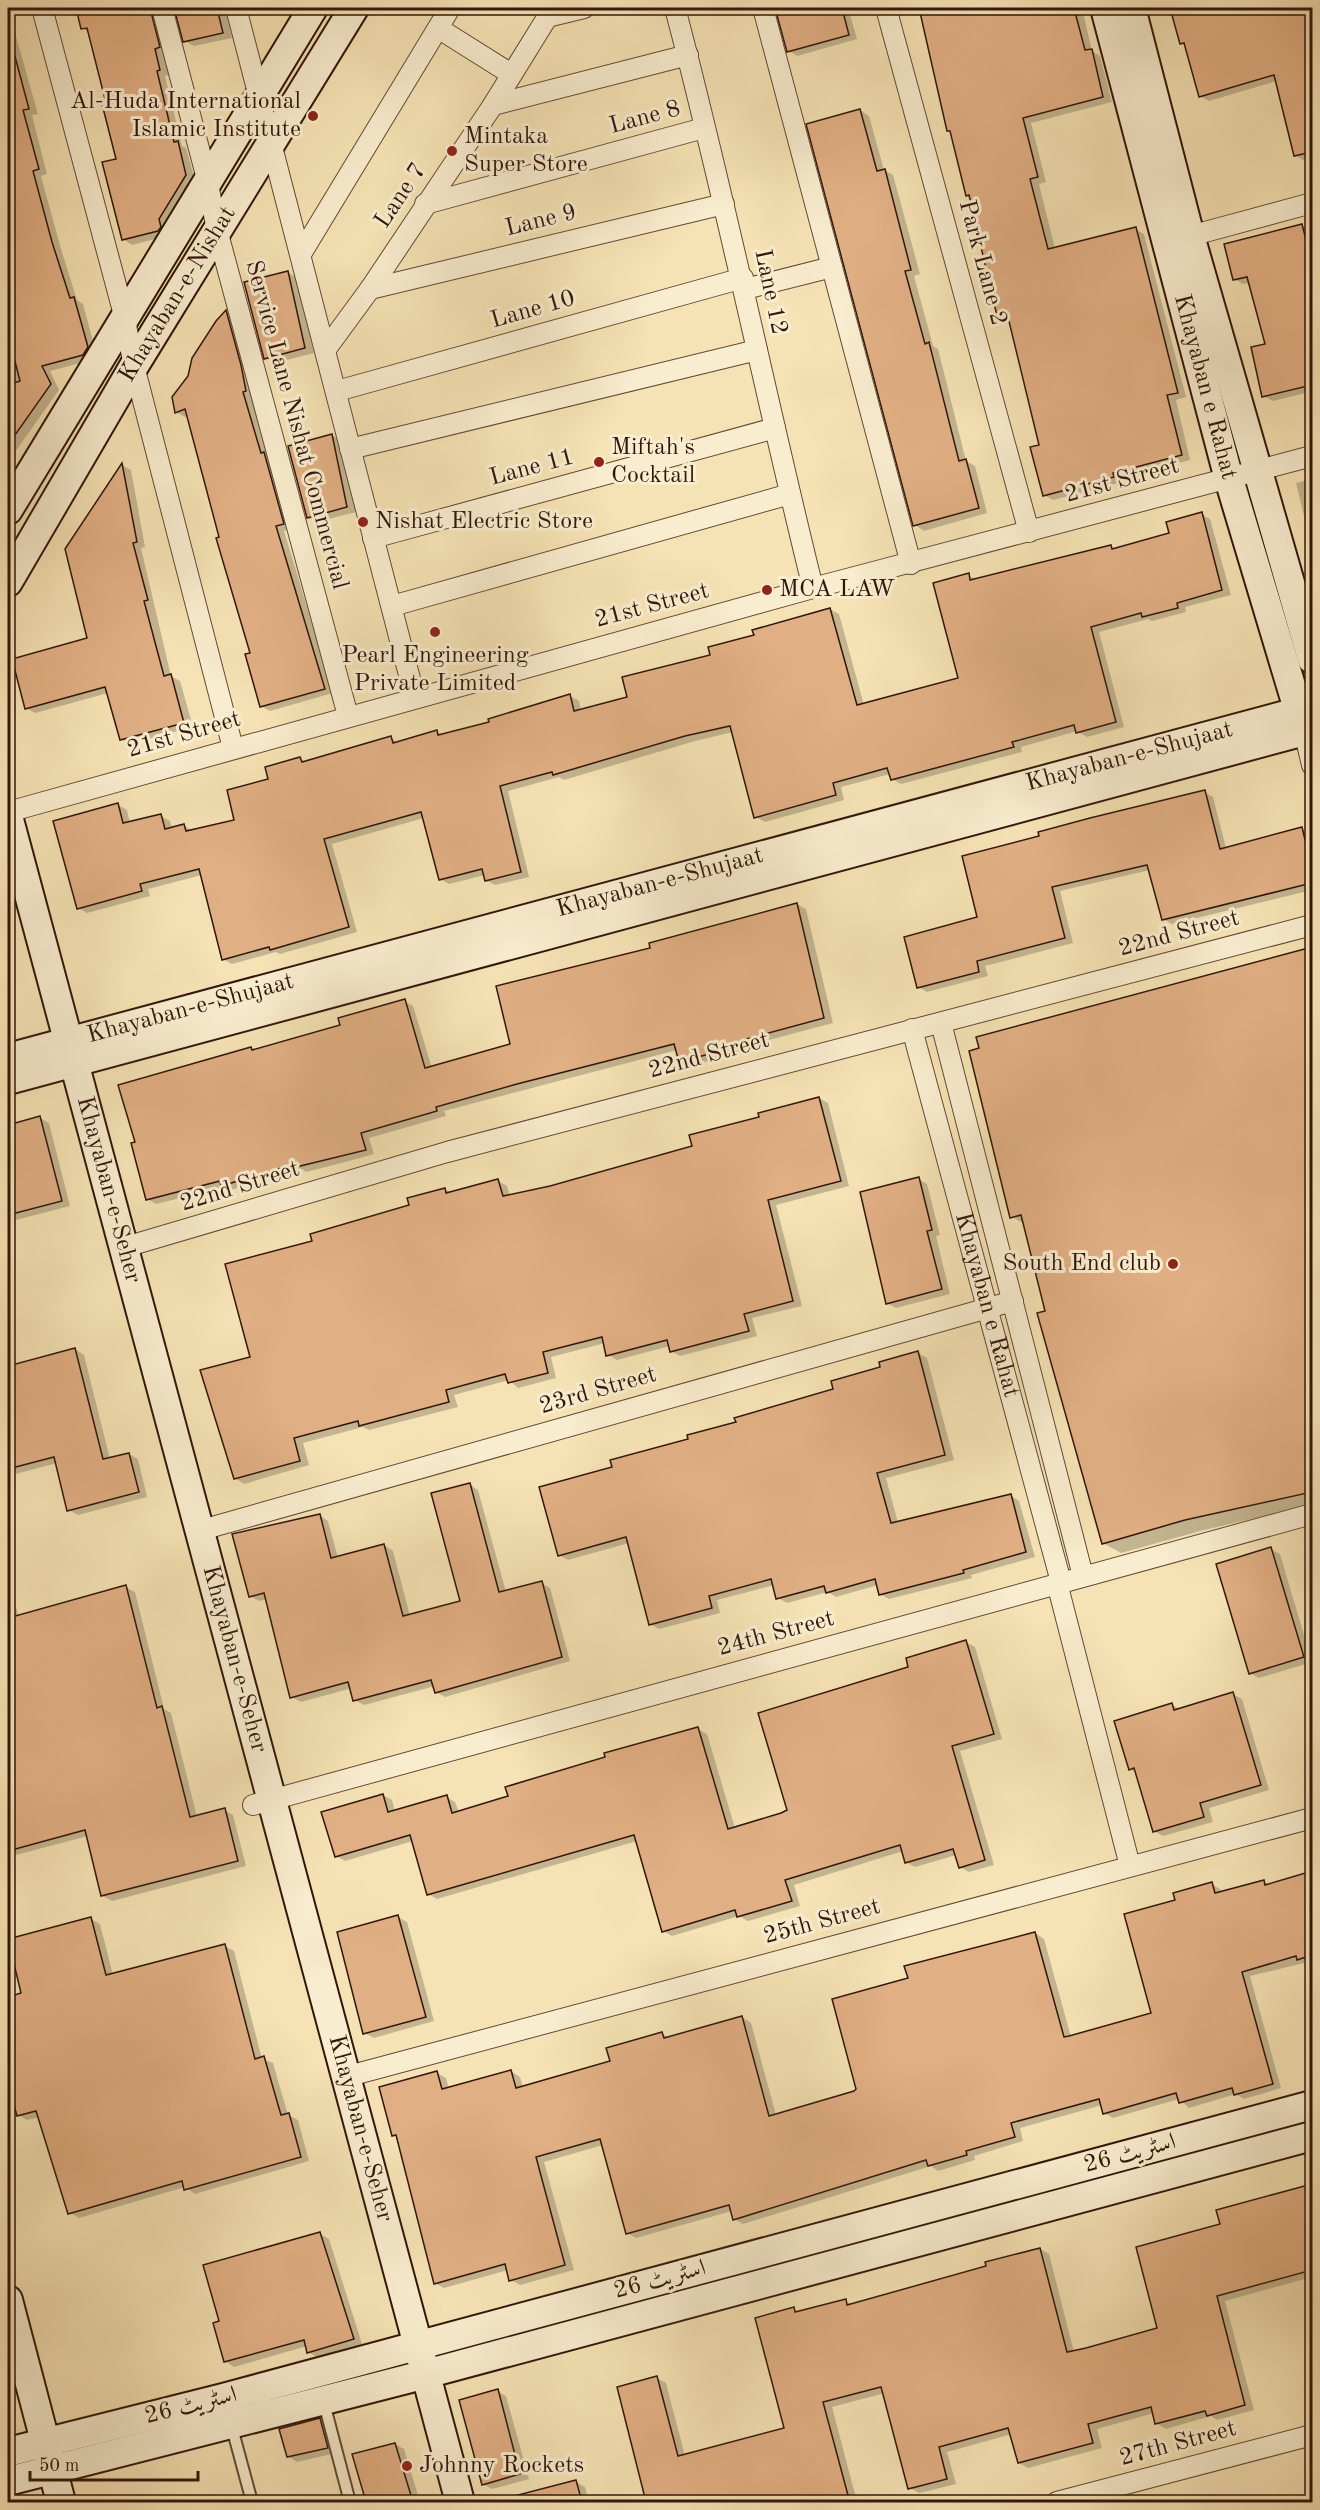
<svg xmlns="http://www.w3.org/2000/svg" width="1320" height="2510" font-family="'Old Standard TT',Amiri,serif">
	<rect width="100%" height="100%" fill="#f6e3b5"/>
	<filter id="stains"><feTurbulence type="fractalNoise" baseFrequency=".00333" numOctaves="4"/><feColorMatrix values="0 0 0 0 .2 0 0 0 0 .09 0 0 0 0 .02 0 0 0 .5 -.17"/></filter>
	<radialGradient id="worn" r=".72"><stop offset=".6" stop-color="#630" stop-opacity="0"/><stop offset="1" stop-color="#630" stop-opacity=".3"/></radialGradient>
	<g fill="#0003">
		<path d="M8,8L38,114L32,115L47,174L41,176L61,249L77,300L83,304L96,352L92,360L50,371L59,390L8,462Z"/>
		<path d="M77,8H161L168,52L163,53L169,75L165,76L182,146L186,148L195,180L167,236L132,245L123,239L118,160L108,104L90,33L82,28Z"/>
		<path d="M175,8H225L232,38L194,46L185,41Z"/>
		<path d="M777,8H848L857,39L797,56L789,51Z"/>
		<path d="M919,8H1082L1092,51L1100,56L1112,102L1031,123L1046,182L1039,184L1055,249L1135,229L1144,234L1186,397L1176,400L1190,460L1121,478L1122,482L1053,500L1044,495L1041,446L1010,319L998,315L971,197L967,195L952,133L948,130Z"/>
		<path d="M1172,8H1312V159L1305,161L1296,156L1277,81L1209,101L1200,96L1186,46L1182,43Z"/>
		<path d="M860,110L869,116L884,170L893,175L920,274L914,276L933,346L938,349L966,461L975,466L987,513L924,531L915,525Z"/>
		<path d="M1302,226L1311,231L1312,237V399L1310,392L1273,401L1264,396L1267,345L1250,283L1243,284L1234,279Z"/>
		<path d="M287,272L296,277L314,353L275,363L266,358Z"/>
		<path d="M226,312L235,317L255,396L251,397L292,529L284,531L333,693L270,711L261,706L252,654L189,416L185,417L176,412L190,376Z"/>
		<path d="M332,435L340,440L356,512L317,522L308,517Z"/>
		<path d="M122,465L131,470L145,547L141,548L171,676L180,681L193,727L130,744L121,739L108,693L35,713L26,708L89,639Z"/>
		<path d="M1312,479V524L1305,520L1296,483Z"/>
		<path d="M1201,514L1210,519L1231,595L1185,607L1186,612L1152,621L1148,619L1099,632L1124,727L1087,737L1077,731L1021,747L1022,752L901,784L892,779L890,774L841,787L844,800L765,822L756,817L733,732L695,741L564,780L559,777L508,791L529,877L495,885L486,880L485,875L449,884L440,879L424,818L332,844L357,932L280,954L276,952L232,964L223,959L202,875L148,889L150,896L87,913L78,908L118,805L127,810L130,823L161,816L170,821L172,829L184,826L193,831L236,821L270,781L300,759L306,762L391,738L399,743L437,732L443,736L491,723L570,696L579,701L581,711L629,698L755,636L830,609L839,614L864,705L960,679L968,575L977,580L1110,547L1116,550L1171,534Z"/>
		<path d="M1204,792L1213,797L1226,848L1302,829L1311,834L1312,890L1172,924L1163,919L1150,870L1060,891L1073,943L985,966L988,976L927,992L918,987L979,918Z"/>
		<path d="M797,904L806,909L833,1023L754,1044L755,1049L689,1066L680,1061L677,1050L444,1111L446,1116L369,1138L374,1154L345,1162L306,1172L302,1169L231,1190L225,1187L156,1204L147,1199L251,1049L255,1051L342,1026L404,1001L413,1006L432,1068L512,1045L652,949Z"/>
		<path d="M1312,948V1505L1204,1530L1121,1553L1103,1543L1025,1224L1012,1217L978,1038Z"/>
		<path d="M819,1098L828,1103L849,1186L776,1205L802,1306L752,1318L757,1336L680,1356L671,1351L670,1346L617,1360L608,1355L605,1343L551,1357L556,1378L518,1388L509,1380L454,1395L458,1407L369,1430L363,1427L303,1443L309,1465L244,1484L235,1478L252,1358L313,1242L410,1206L445,1189L451,1193L498,1181L507,1186L510,1196L551,1187L693,1148L760,1118Z"/>
		<path d="M40,1118L49,1123L70,1206L8,1222V1126Z"/>
		<path d="M918,1179L927,1184L940,1235L936,1236L950,1294L896,1308L887,1303Z"/>
		<path d="M75,1349L84,1355L110,1459L129,1454L138,1459L147,1497L78,1515L69,1510L57,1463L8,1476V1367Z"/>
		<path d="M918,1353L927,1358L954,1460L886,1478L898,1523L1010,1495L1019,1501L1035,1557L971,1575L972,1578L889,1599L880,1594L878,1585L836,1597L828,1592L787,1603L778,1598L774,1585L717,1600L720,1613L659,1629L650,1624L629,1543L568,1560L559,1555L614,1468L835,1390Z"/>
		<path d="M469,1484L478,1490L506,1592L541,1583L550,1588L570,1661L445,1697L436,1692L435,1686L364,1705L355,1700L352,1688L301,1702L292,1697L267,1599L259,1601L250,1596L319,1515L328,1521L338,1558L384,1545L393,1551L410,1616L461,1602Z"/>
		<path d="M1271,1549L1280,1554L1312,1662L1259,1678L1250,1673Z"/>
		<path d="M8,1572L18,1615L126,1587L135,1592L164,1709L171,1713L197,1817L224,1810L233,1815L246,1866L112,1901L103,1896L88,1836L8,1857Z"/>
		<path d="M966,1642L975,1647L1002,1739L960,1751L994,1865L969,1872L960,1867L956,1855L915,1867L906,1862L903,1851L794,1885L800,1906L748,1921L739,1916L672,1936L663,1931L637,1841L437,1899L428,1894L413,1841L345,1861L336,1856L383,1795L392,1800L395,1812L446,1797L455,1802L459,1812L510,1797L698,1729L707,1734L735,1828L788,1811L910,1668Z"/>
		<path d="M1233,1694L1242,1699L1269,1790L1209,1808L1213,1822L1163,1836L1154,1831L1137,1773L1130,1769L1172,1705L1180,1709Z"/>
		<path d="M1312,1873V1961L1250,1976L1281,2088L1244,2099L1236,2094L1189,2108L1179,2099L1113,2118L1104,2113L1102,2105L1020,2128L1023,2141L974,2156L975,2160L938,2171L931,2166L743,2224L734,2219L732,2211L636,2238L627,2233L603,2145L544,2162L574,2270L520,2285L511,2280L508,2270L444,2288L435,2283L397,2137L394,2135L437,2073L446,2078L449,2089L511,2071L520,2077L523,2087L612,2062L662,2034L670,2038L742,2017L751,2023L776,2115L855,2093L910,1979L1035,1933L1044,1939L1071,2037L1153,2014L1176,1901L1211,1884L1220,1889L1222,1893L1263,1881L1270,1885Z"/>
		<path d="M398,1917L407,1922L434,2021L374,2038L365,2033Z"/>
		<path d="M91,1919L100,1924L113,1975L225,1946L234,1951L262,2059L273,2063L288,2115L298,2120L309,2161L195,2194L185,2187L79,2218L70,2213L40,2117L27,2120L18,2115L8,2077V1999L23,1994Z"/>
		<path d="M1312,2185V2277L1225,2301L1254,2410L1217,2420L1211,2416L1166,2429L1156,2423L1154,2413L1097,2429L1102,2448L1028,2468L1019,2463L1012,2434L947,2452L956,2484L919,2493L910,2488L885,2393L832,2407L857,2502H648L619,2388L657,2378L666,2383L685,2456L786,2429L794,2309L801,2313L846,2301L852,2305L988,2267L1040,2249L1049,2254L1074,2352L1159,2329L1221,2225L1218,2211Z"/>
		<path d="M320,2234L329,2239L362,2344L317,2357L308,2352L307,2346L234,2367L225,2361L221,2322Z"/>
		<path d="M497,2391L506,2396L529,2479L492,2489L483,2484Z"/>
		<path d="M320,2420L329,2425L336,2453L297,2462L288,2456Z"/>
		<path d="M395,2444L404,2449L420,2502H362L360,2495L365,2494Z"/>
		<path d="M576,2482L585,2487L589,2502H521L520,2496Z"/>
	</g>
	<g fill="#e1af84" stroke="#31160c" stroke-width="1.5">
		<path d="M76,8H139L141,14L151,12L160,47L155,49L160,70L157,71L174,142L178,141L186,175L159,219L161,227L158,231L122,240L102,162L116,159L102,104L106,103L87,28L81,29Z"/>
		<path d="M174,8H217L223,33L183,42Z"/>
		<path d="M775,8H842L849,35L787,52Z"/>
		<path d="M919,8H1074L1085,50L1092,49L1103,97L1023,118L1038,177L1030,179L1048,249L1136,227L1178,393L1167,395L1182,455L1113,473L1114,477L1043,496L1030,447L1039,445L1007,313L997,316L969,195L966,196L950,131H947Z"/>
		<path d="M1170,8H1312V152L1294,156L1274,75L1199,97L1184,43L1180,44Z"/>
		<path d="M13,49L29,109L23,110L39,169L33,171L52,242L70,298L74,297L88,347L83,355L42,366L51,384L8,445V385L20,381L8,334V50Z"/>
		<path d="M860,109L877,171L885,169L911,270L905,271L925,344L929,342L959,461L966,459L979,508L913,526L806,124Z"/>
		<path d="M1302,224L1312,264V385L1262,397L1251,347L1265,344L1247,277L1233,280L1224,244Z"/>
		<path d="M288,271L305,348L264,359L244,282Z"/>
		<path d="M226,310L241,365L246,391L243,392L261,453L264,452L284,524L276,526L325,689L260,707L245,654L250,653L216,538L219,537L185,409L175,413L172,397L188,376L192,358L216,321Z"/>
		<path d="M332,434L347,507L307,518L288,446Z"/>
		<path d="M122,463L137,542L133,543L148,600L144,601L164,676L171,674L184,723L120,740L105,687L25,709L12,659L87,638L65,549Z"/>
		<path d="M1202,512L1222,590L1177,603L1178,608L1142,617L1141,613L1091,627L1116,722L1076,733L1074,725L1012,742L1014,747L891,780L887,768L833,783L836,795L754,818L730,726L685,736L553,775L552,772L500,786L521,872L485,881L482,869L439,880L421,812L324,839L349,927L270,950L269,947L222,960L199,869L140,884L142,891L77,909L53,821L118,803L123,823L161,814L165,829L184,824L186,831L234,820L227,790L268,779L265,767L300,757L302,762L391,736L393,743L437,730L438,735L489,722L488,719L570,694L574,711L627,697L622,677L710,655L708,647L754,635L752,630L830,608L857,705L913,690L958,678L933,583L969,573L970,580L1111,545L1112,549L1169,533L1166,522Z"/>
		<path d="M1205,790L1220,849L1302,827L1312,869V883L1162,920L1147,865L1052,887L1065,938L977,961L979,972L917,988L904,937L977,917L962,856L1039,836L1038,832L1090,818Z"/>
		<path d="M797,903L824,1018L746,1039L747,1044L679,1062L674,1044L517,1084L436,1107L437,1111L361,1133L366,1150L296,1167L295,1164L221,1186L220,1181L146,1200L131,1143L135,1142L118,1085L251,1047L252,1050L340,1025L338,1018L405,999L425,1068L510,1044L496,986L650,948L649,943Z"/>
		<path d="M1312,947V1492L1185,1520L1102,1544L1037,1313L1045,1311L1021,1215L1010,1218L969,1051L979,1048L976,1037Z"/>
		<path d="M819,1097L841,1181L768,1200L793,1301L744,1314L749,1331L670,1352L667,1340L606,1356L602,1337L543,1352L548,1373L508,1383L505,1374L446,1390L449,1402L359,1426L358,1421L294,1438L300,1461L234,1479L200,1370L250,1357L225,1264L312,1241L310,1234L409,1205L407,1198L445,1188L446,1193L498,1179L503,1196L550,1186L692,1146L689,1135L759,1117L758,1113Z"/>
		<path d="M40,1116L62,1201L8,1215V1125Z"/>
		<path d="M919,1177L932,1230L927,1231L942,1289L886,1304L860,1192Z"/>
		<path d="M75,1348L103,1459L129,1453L139,1492L67,1511L54,1457L8,1469V1366Z"/>
		<path d="M918,1351L945,1455L877,1473L891,1523L1011,1494L1026,1552L963,1570L964,1573L879,1595L875,1579L826,1593L824,1586L776,1599L771,1579L709,1596L712,1608L649,1625L626,1537L558,1556L539,1487L612,1467L610,1460L688,1439L687,1435L736,1422L734,1418L833,1389L831,1381L880,1367L879,1362Z"/>
		<path d="M470,1483L499,1592L542,1581L562,1657L435,1693L431,1680L353,1701L348,1682L290,1698L264,1593L249,1597L232,1534L320,1514L331,1558L384,1544L403,1616L460,1601L431,1493Z"/>
		<path d="M1271,1547L1304,1657L1249,1674L1216,1564Z"/>
		<path d="M126,1585L157,1708L162,1706L190,1817L225,1808L238,1861L101,1896L85,1830L8,1851V1618Z"/>
		<path d="M966,1640L994,1734L952,1746L985,1860L959,1868L953,1849L905,1863L900,1845L785,1880L792,1901L737,1917L735,1910L662,1932L634,1835L427,1895L410,1835L335,1857L321,1812L383,1794L388,1812L447,1795L452,1813L508,1796L505,1787L605,1757L604,1753L698,1727L728,1829L781,1813L787,1810L758,1713L908,1667L906,1658Z"/>
		<path d="M1233,1692L1261,1785L1200,1803L1204,1817L1153,1832L1134,1768L1129,1770L1114,1721L1172,1703L1174,1710Z"/>
		<path d="M1312,1871V1955L1297,1960L1296,1956L1242,1972L1273,2084L1234,2095L1232,2088L1179,2103L1176,2093L1103,2114L1099,2099L1011,2123L1015,2137L966,2151L967,2155L928,2166L926,2160L733,2220L729,2205L626,2234L600,2139L536,2157L565,2265L509,2281L505,2264L434,2284L396,2135L392,2136L379,2087L437,2071L442,2089L511,2070L516,2088L610,2061L606,2048L662,2032L664,2038L742,2016L769,2116L854,2091L856,2089L832,1999L908,1978L904,1966L1035,1932L1064,2037L1069,2036L1151,2013L1124,1914L1175,1900L1173,1893L1212,1882L1215,1893L1264,1880L1265,1885Z"/>
		<path d="M398,1915L426,2017L363,2034L337,1932Z"/>
		<path d="M91,1917L106,1975L225,1944L255,2059L264,2056L281,2115L289,2113L301,2157L184,2190L182,2181L68,2214L36,2111L17,2116L8,2083V1997L21,1993L8,1939Z"/>
		<path d="M1312,2184V2270L1217,2296L1245,2405L1207,2416L1205,2411L1155,2424L1151,2407L1088,2424L1093,2443L1018,2463L1008,2428L939,2447L947,2479L908,2489L881,2387L823,2402L849,2499L835,2502H646L617,2387L657,2376L678,2456L784,2428L755,2318L794,2307L795,2312L846,2299L847,2305L986,2266L985,2262L1040,2248L1067,2352L1086,2348L1157,2328L1136,2247L1220,2224L1216,2210Z"/>
		<path d="M320,2232L354,2339L307,2353L304,2340L224,2362L213,2323L219,2321L203,2265Z"/>
		<path d="M498,2389L520,2474L482,2485L459,2400Z"/>
		<path d="M320,2418L328,2448L287,2457L279,2429Z"/>
		<path d="M395,2443L413,2502H366L352,2454Z"/>
		<path d="M576,2480L582,2502H514V2496Z"/>
	</g>
	<g fill="none" stroke-linecap="round" stroke-linejoin="round">
		<defs>
			<g id="lane">
				<path d="M324,2403L350,2502"/>
				<path d="M231,2424L252,2502"/>
			</g>
			<g id="street">
				<path d="M42,8L124,315L134,366L233,748"/>
				<path d="M162,8L207,179L217,230L348,716"/>
				<path d="M236,8L415,698"/>
				<path d="M675,8C726,200 765,395 813,588"/>
				<path d="M763,8L911,564"/>
				<path d="M886,8L1029,532"/>
				<path d="M547,17L584,8"/>
				<path d="M438,28L511,74"/>
				<path d="M493,105L688,55"/>
				<path d="M425,204L704,128"/>
				<path d="M1190,236L1312,203"/>
				<path d="M301,254L450,8"/>
				<path d="M370,289L724,204"/>
				<path d="M745,289L832,267"/>
				<path d="M326,349L370,289L493,105L553,8"/>
				<path d="M337,391L743,278"/>
				<path d="M350,449L757,350"/>
				<path d="M373,538L775,428"/>
				<path d="M392,606L790,494"/>
				<path d="M1304,731L1312,765"/>
				<path d="M8,812L813,588L1312,456"/>
				<path d="M941,1023L1083,1576"/>
				<path id="s1" d="M912,1029L1061,1582"/>
				<path d="M122,1248L447,1152L1312,925"/>
				<path d="M198,1531L1013,1301"/>
				<path d="M1057,1583L1130,1866"/>
				<path d="M253,1805L1312,1514"/>
				<path d="M345,2077L1312,1818"/>
				<path d="M1057,2502L1312,2435"/>
			</g>
			<g id="secondary">
				<path id="s2" d="M1105,8L1229,479L1304,729"/>
				<path d="M1131,8L1190,236L1312,659"/>
				<path d="M8,510L313,8"/>
				<path id="s3" d="M8,582L134,366L354,8"/>
				<path id="s4" d="M8,816L460,2502"/>
				<path id="s5" d="M8,1058L1312,708"/>
				<path d="M8,1080L1312,729"/>
				<path d="M8,2300L61,2502"/>
				<path d="M8,2452L223,2398L1312,2105"/>
				<path d="M8,2481L407,2379L1312,2136"/>
			</g>
		</defs>
		<use href="#lane" stroke="#624936" stroke-width="14"/>
		<use href="#street" stroke="#624936" stroke-width="22"/>
		<use href="#secondary" stroke="#31160c" stroke-width="32"/>
		<use href="#lane" stroke="#f9edcf" stroke-width="10"/>
		<use href="#street" stroke="#f9edcf" stroke-width="20"/>
		<use href="#secondary" stroke="#f9edcf" stroke-width="28"/>
	</g>
	<g fill="#8f2418" stroke="#f9edcf" stroke-width="2">
		<circle cx="313" cy="116" r="6"/>
		<circle cx="452" cy="151" r="6"/>
		<circle cx="599" cy="462" r="6"/>
		<circle cx="363" cy="522" r="6"/>
		<circle cx="767" cy="590" r="6"/>
		<circle cx="435" cy="632" r="6"/>
		<circle cx="1173" cy="1264" r="6"/>
		<circle cx="407" cy="2466" r="6"/>
	</g>
	<g text-anchor="middle" dominant-baseline="central" stroke-width="6" stroke-linejoin="round" paint-order="stroke">
		<g font-size="24" fill="#31160c" stroke="#f9edcf" text-anchor="start">
			<text x="301" y="102" text-anchor="end">Al-Huda International<tspan x="301" dy="28">Islamic Institute</tspan></text>
			<text x="464" y="137">Mintaka<tspan x="464" dy="28">Super Store</tspan></text>
			<text x="611" y="448">Miftah's<tspan x="611" dy="28">Cocktail</tspan></text>
			<text x="375" y="522">Nishat Electric Store</text>
			<text x="779" y="590">MCA LAW</text>
			<text x="435" y="656" text-anchor="middle">Pearl Engineering<tspan x="435" dy="28">Private Limited</tspan></text>
			<text x="1161" y="1264" text-anchor="end">South End club</text>
			<text x="419" y="2466">Johnny Rockets</text>
		</g>
		<g font-size="24" fill="#31160c" stroke="#f9edcf">
			<text transform="translate(645 118) rotate(-15)">Lane 8</text>
			<text transform="translate(401 196) rotate(-56)">Lane 7</text>
			<text transform="translate(541 221) rotate(-14)">Lane 9</text>
			<text transform="translate(982 263) rotate(75)">Park Lane 2</text>
			<text transform="translate(770 292) rotate(78)">Lane 12</text>
			<text stroke="none"><textPath href="#s3" startOffset="334">Khayaban-e-Nishat</textPath></text>
			<text transform="translate(533 310) rotate(-16)">Lane 10</text>
			<text stroke="none"><textPath href="#s2" startOffset="392">Khayaban e Rahat</textPath></text>
			<text transform="translate(296 425) rotate(75)">Service Lane Nishat Commercial</text>
			<text transform="translate(532 468) rotate(-15)">Lane 11</text>
			<text transform="translate(1122 481) rotate(-15)">21st Street</text>
			<text transform="translate(652 606) rotate(-15)">21st Street</text>
			<text transform="translate(184 735) rotate(-16)">21st Street</text>
			<text stroke="none"><textPath href="#s5" startOffset="1161">Khayaban-e-Shujaat</textPath></text>
			<text stroke="none"><textPath href="#s5" startOffset="675">Khayaban-e-Shujaat</textPath></text>
			<text transform="translate(1179 934) rotate(-15)">22nd Street</text>
			<text stroke="none"><textPath href="#s5" startOffset="189">Khayaban-e-Shujaat</textPath></text>
			<text transform="translate(709 1056) rotate(-15)">22nd Street</text>
			<text transform="translate(240 1187) rotate(-17)">22nd Street</text>
			<text stroke="none"><textPath href="#s4" startOffset="387">Khayaban-e-Seher</textPath></text>
			<text stroke="none"><textPath href="#s1" startOffset="286">Khayaban e Rahat</textPath></text>
			<text transform="translate(598 1391) rotate(-16)">23rd Street</text>
			<text transform="translate(776 1634) rotate(-15)">24th Street</text>
			<text stroke="none"><textPath href="#s4" startOffset="873">Khayaban-e-Seher</textPath></text>
			<text transform="translate(822 1922) rotate(-15)">25th Street</text>
			<text stroke="none"><textPath href="#s4" startOffset="1359">Khayaban-e-Seher</textPath></text>
			<text transform="translate(1130 2154) rotate(-15)">اسٹریٹ 26</text>
			<text transform="translate(660 2280) rotate(-15)">اسٹریٹ 26</text>
			<text transform="translate(191 2406) rotate(-14)">اسٹریٹ 26</text>
			<text transform="translate(1178 2444) rotate(-15)">27th Street</text>
		</g>
	</g>
	<rect width="1320" height="2510" fill="none" stroke="#f6e3b5" stroke-width="30"/>
	<rect x="9" y="9" width="1302" height="2492" fill="none" stroke="#31160c" stroke-width="3"/>
	<rect x="15" y="15" width="1290" height="2480" fill="none" stroke="#31160c" stroke-width="1.5"/>
	<path d="M30 2471v9h168v-9" fill="none" stroke="#31160c" stroke-width="3"/>
	<text x="39" y="2471" font-size="18" fill="#31160c" stroke="#f9edcf" stroke-width="4.5" paint-order="stroke">50 m</text>
	<rect width="100%" height="100%" filter="url(#stains)"/>
	<rect width="100%" height="100%" fill="url(#worn)"/>
</svg>
